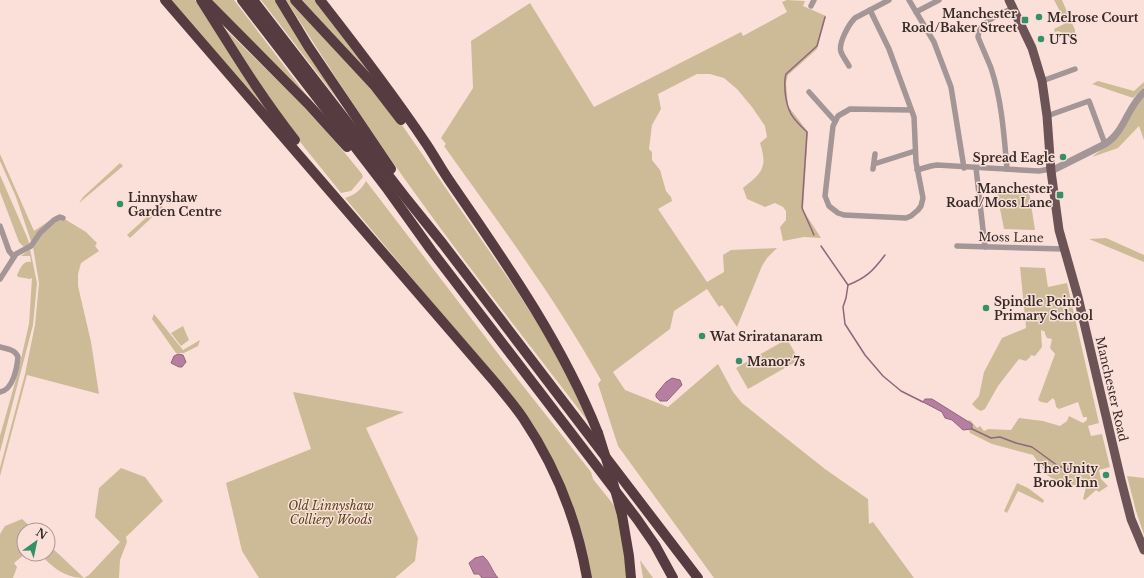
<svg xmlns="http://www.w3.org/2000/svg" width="1144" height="578" font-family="'Libre Baskerville',serif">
	<rect width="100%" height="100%" fill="#fbe0da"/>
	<g fill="#cdbb97">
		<path d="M169,0H195L269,113Z"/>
		<path d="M210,0H234L321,114Z"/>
		<path d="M261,0H275L347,112Z"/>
		<path d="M286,0H290L333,44L402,125L517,291L563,364L590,424C534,350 476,278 422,203C374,137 330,69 286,0Z"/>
		<path d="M302,0H316L379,83Z"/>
		<path d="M787,0L805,1L803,6L826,16L817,49L788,75L786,83L788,106L808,132L803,210L821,238L804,237L783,241L780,227L786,220V211L783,207L775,203L765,207L747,199L743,188C762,173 768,168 760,143L767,137L765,126L752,107L737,89L724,78L710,74H697L658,94L661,109L652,125L649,149L652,152V160L660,170L666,191L671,197L672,201L658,209L707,282L724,272L723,255L731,250L777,248L767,258L762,266L737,327L722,305L719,307L707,289L674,311L670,329L613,372L625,390L668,407L718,364L733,392L742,403L825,469L868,499L869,524L873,522L914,578H714L618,446L598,384L601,380C555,298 499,223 444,146L446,144L441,138L473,88L471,41L530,3L594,107L741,32L743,36L787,12L782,2Z"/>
		<path d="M1054,0H1062L1075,30V35H1067L1058,31L1055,32L1054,29L1066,23Z"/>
		<path d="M222,26C270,73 320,120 362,174L363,177L351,191L341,193L293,133Z"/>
		<path d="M1098,81L1134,91L1144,82V87L1133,98L1092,84Z"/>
		<path d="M1144,96V140L1139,126L1118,148L1092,157L1119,136L1138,103Z"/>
		<path d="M0,154L34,231L58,215L86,232L97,243L95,246L99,251L81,263L78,274V286L91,342L99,394L27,375L0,476V468L25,374L35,325L39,283L33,247L16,197L0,161Z"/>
		<path d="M120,163L123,166L79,203L83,197Z"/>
		<path d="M0,175L27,237L30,245L24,247L19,242L0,192Z"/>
		<path d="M366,181L516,377L591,472L593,479L617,509L629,578H590L562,482L487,368L345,198C355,195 361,190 366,181Z"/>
		<path d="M996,189L1029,191L1035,230L1004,229Z"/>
		<path d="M160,205L163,207L130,238L127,235Z"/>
		<path d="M1106,238L1144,255V262L1089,239Z"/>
		<path d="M30,249L37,283L33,325L0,452V436L18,372L29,324L32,278L30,279L18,277L17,275C20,269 23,260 31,262L30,256H21Z"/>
		<path d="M1020,267L1045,268L1048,287L1067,283L1099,423L1088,426L1091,436L1102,434L1110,467L1099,470L1101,479L1108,486L1099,492L1096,490L1085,500L1083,499L1086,487L1059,483L1047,475L1033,455L992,444L970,433L969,429H972V424L967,421L970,420L977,428L980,426L984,431L988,429L1011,430L1019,418L1043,421L1060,426L1067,421L1069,416L1083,423L1087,420V417H1083L1078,402L1059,409L1056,407L1055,401L1053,398L1047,403L1041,402L1038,400L1055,354L1050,348L1052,339L1047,338L1045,334V332L1041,330L1042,347L1035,356L1030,355L1031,356L1026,361L1019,359L998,386L985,409L981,411L977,409L972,404L979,396L984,372L1002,338L1026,328Z"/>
		<path d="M154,314L183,350L200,340L198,346L184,353H176L152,319Z"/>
		<path d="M183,326L189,340L181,346L171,333Z"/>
		<path d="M787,339L799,360L748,389L736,368Z"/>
		<path d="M293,392L404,412L366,428L418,538L415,561L395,578H259L242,551L226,483L311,449Z"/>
		<path d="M121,468L145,477L163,501L126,537L127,542L120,560L119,578H84L89,575L120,542L95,517L99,488Z"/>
		<path d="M1127,476L1144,478V535L1136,511Z"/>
		<path d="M1017,483L1028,488L1044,500L1043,503L1018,491L1007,513L1004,511Z"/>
		<path d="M22,519L34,530H24L25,554L14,563L17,567L13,578H0V534L5,526Z"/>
		<path d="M48,544L84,578C65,578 52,567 40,554H48Z"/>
		<path d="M640,560L653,578H643Z"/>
	</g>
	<g fill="#b67f9f" stroke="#90667b">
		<path d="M178,354L183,355L186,362L182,367H179L171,363L174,356Z"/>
		<path d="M672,378L680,380L682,385L667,401H660L656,397V394L666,382Z"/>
		<path d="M925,399H932L972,424V429L963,430L952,420L945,418L942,412L923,402Z"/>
		<path d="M483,556C490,562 492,571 498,578H482L479,574H474L469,563L475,558Z"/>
	</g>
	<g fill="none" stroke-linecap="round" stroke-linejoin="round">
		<g stroke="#90667b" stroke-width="1.5">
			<path d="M814,235L802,208L807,132C792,118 787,112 785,91C785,85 784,80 786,74L817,46L825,17"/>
			<path d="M821,246L848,285L846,298L843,307L845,324L865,355L883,376L901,391L923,402"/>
			<path d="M848,285C866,278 873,271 885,255"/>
			<path d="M972,429L991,438L1000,437L1016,443L1032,447L1058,466L1074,471L1080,469L1092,474"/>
		</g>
		<g stroke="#a49597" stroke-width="5.5">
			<path d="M909,0L934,42L951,87L964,168"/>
			<path d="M811,6L814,0"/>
			<path d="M870,10L889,49L914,117L916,162L923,198L921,206L918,210L911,216L906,218L844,215L838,213L829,206L825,196L833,126L838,116L850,109L911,110"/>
			<path d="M916,12L939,0"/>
			<path d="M849,66C847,62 843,57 841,52C838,43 849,24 855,18L889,0"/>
			<path d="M1042,81L1075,69"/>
			<path d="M809,92L835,121"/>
			<path d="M1047,116L1089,101L1105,144"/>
			<path d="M874,164L915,151"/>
			<path d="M976,168L985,247"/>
			<path d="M873,169L875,154"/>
			<path d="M1007,169C1004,135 1002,101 991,68C987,58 982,47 978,37C978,21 1002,14 1013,8"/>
			<path d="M917,170L931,166L937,165L1039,171L1050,169"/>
			<path d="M0,226L9,251L14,257"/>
			<path d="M957,246L1064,249"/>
			<path d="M0,279L16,254L31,246L40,233L54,220L60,217L63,218"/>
			<path d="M0,347C7,349 15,349 18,357C17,368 13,390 0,392"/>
		</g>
		<path stroke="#a49597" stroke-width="7" d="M1051,171L1105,144C1125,132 1127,107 1144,92"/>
		<path stroke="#6b5356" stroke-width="9" d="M1009,0L1032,48L1042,81L1047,116L1051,171L1059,230L1078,297L1121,480L1131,519L1144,550"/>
		<g stroke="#563c40" stroke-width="10">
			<path d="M165,0L493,380C503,392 514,405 523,418C556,467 577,520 587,578"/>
			<path d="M201,0C231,47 260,96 295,140"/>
			<path d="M242,0L388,190L431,250L637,519L655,545L673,578"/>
			<path d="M253,0L406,198L443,244L698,578"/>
			<path d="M280,0L308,46L391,169"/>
			<path d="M295,0L374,85L401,120"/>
			<path d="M320,0C356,46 392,93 425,142C434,155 441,169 451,183C506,263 562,343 598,433"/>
			<path d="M208,3L308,104L347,147"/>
			<path d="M622,515L629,556L631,578"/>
		</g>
		<path stroke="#563c40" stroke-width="10" d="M598,433L609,468L622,515"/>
	</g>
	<g fill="#359066" stroke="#fbe0da" stroke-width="1.5">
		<circle cx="1039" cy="17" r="4"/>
		<rect x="1021" y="16" width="8" height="8" rx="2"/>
		<circle cx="1041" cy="39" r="4"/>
		<circle cx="1063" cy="157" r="4"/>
		<rect x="1056" y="191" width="8" height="8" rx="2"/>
		<circle cx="120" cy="204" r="4"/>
		<circle cx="986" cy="308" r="4"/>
		<circle cx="702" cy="336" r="4"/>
		<circle cx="739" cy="361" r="4"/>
		<circle cx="1106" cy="475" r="4"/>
	</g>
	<g text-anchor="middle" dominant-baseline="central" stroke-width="3" stroke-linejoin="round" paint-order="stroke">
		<g font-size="12" font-weight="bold" fill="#362a27" stroke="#fbe0da" text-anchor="start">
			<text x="1017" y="13" text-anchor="end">Manchester<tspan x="1017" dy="14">Road/Baker Street</tspan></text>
			<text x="1047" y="17">Melrose Court</text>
			<text x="1049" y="39">UTS</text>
			<text x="1055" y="157" text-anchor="end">Spread Eagle</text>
			<text x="1052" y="188" text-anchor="end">Manchester<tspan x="1052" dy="14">Road/Moss Lane</tspan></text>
			<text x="128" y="197">Linnyshaw<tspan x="128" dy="14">Garden Centre</tspan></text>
			<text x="994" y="301">Spindle Point<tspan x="994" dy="14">Primary School</tspan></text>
			<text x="710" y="336">Wat Sriratanaram</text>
			<text x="747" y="361">Manor 7s</text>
			<text x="1098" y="468" text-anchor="end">The Unity<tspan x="1098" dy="14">Brook Inn</tspan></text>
		</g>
		<g font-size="12" fill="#362a27" stroke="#fbe0da">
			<text transform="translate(1011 237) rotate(1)">Moss Lane</text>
			<text transform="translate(1112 389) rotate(77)">Manchester Road</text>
		</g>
		<g font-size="12" font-style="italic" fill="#5a461a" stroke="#fbe0da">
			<text x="331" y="505">Old Linnyshaw<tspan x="331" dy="14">Colliery Woods</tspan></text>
		</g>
	</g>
	<g transform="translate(36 542) rotate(33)"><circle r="19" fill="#fbe0da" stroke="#ac9792"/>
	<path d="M0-3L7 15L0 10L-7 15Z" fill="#359066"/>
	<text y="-6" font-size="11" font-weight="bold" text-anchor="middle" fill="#362a27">N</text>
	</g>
</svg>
